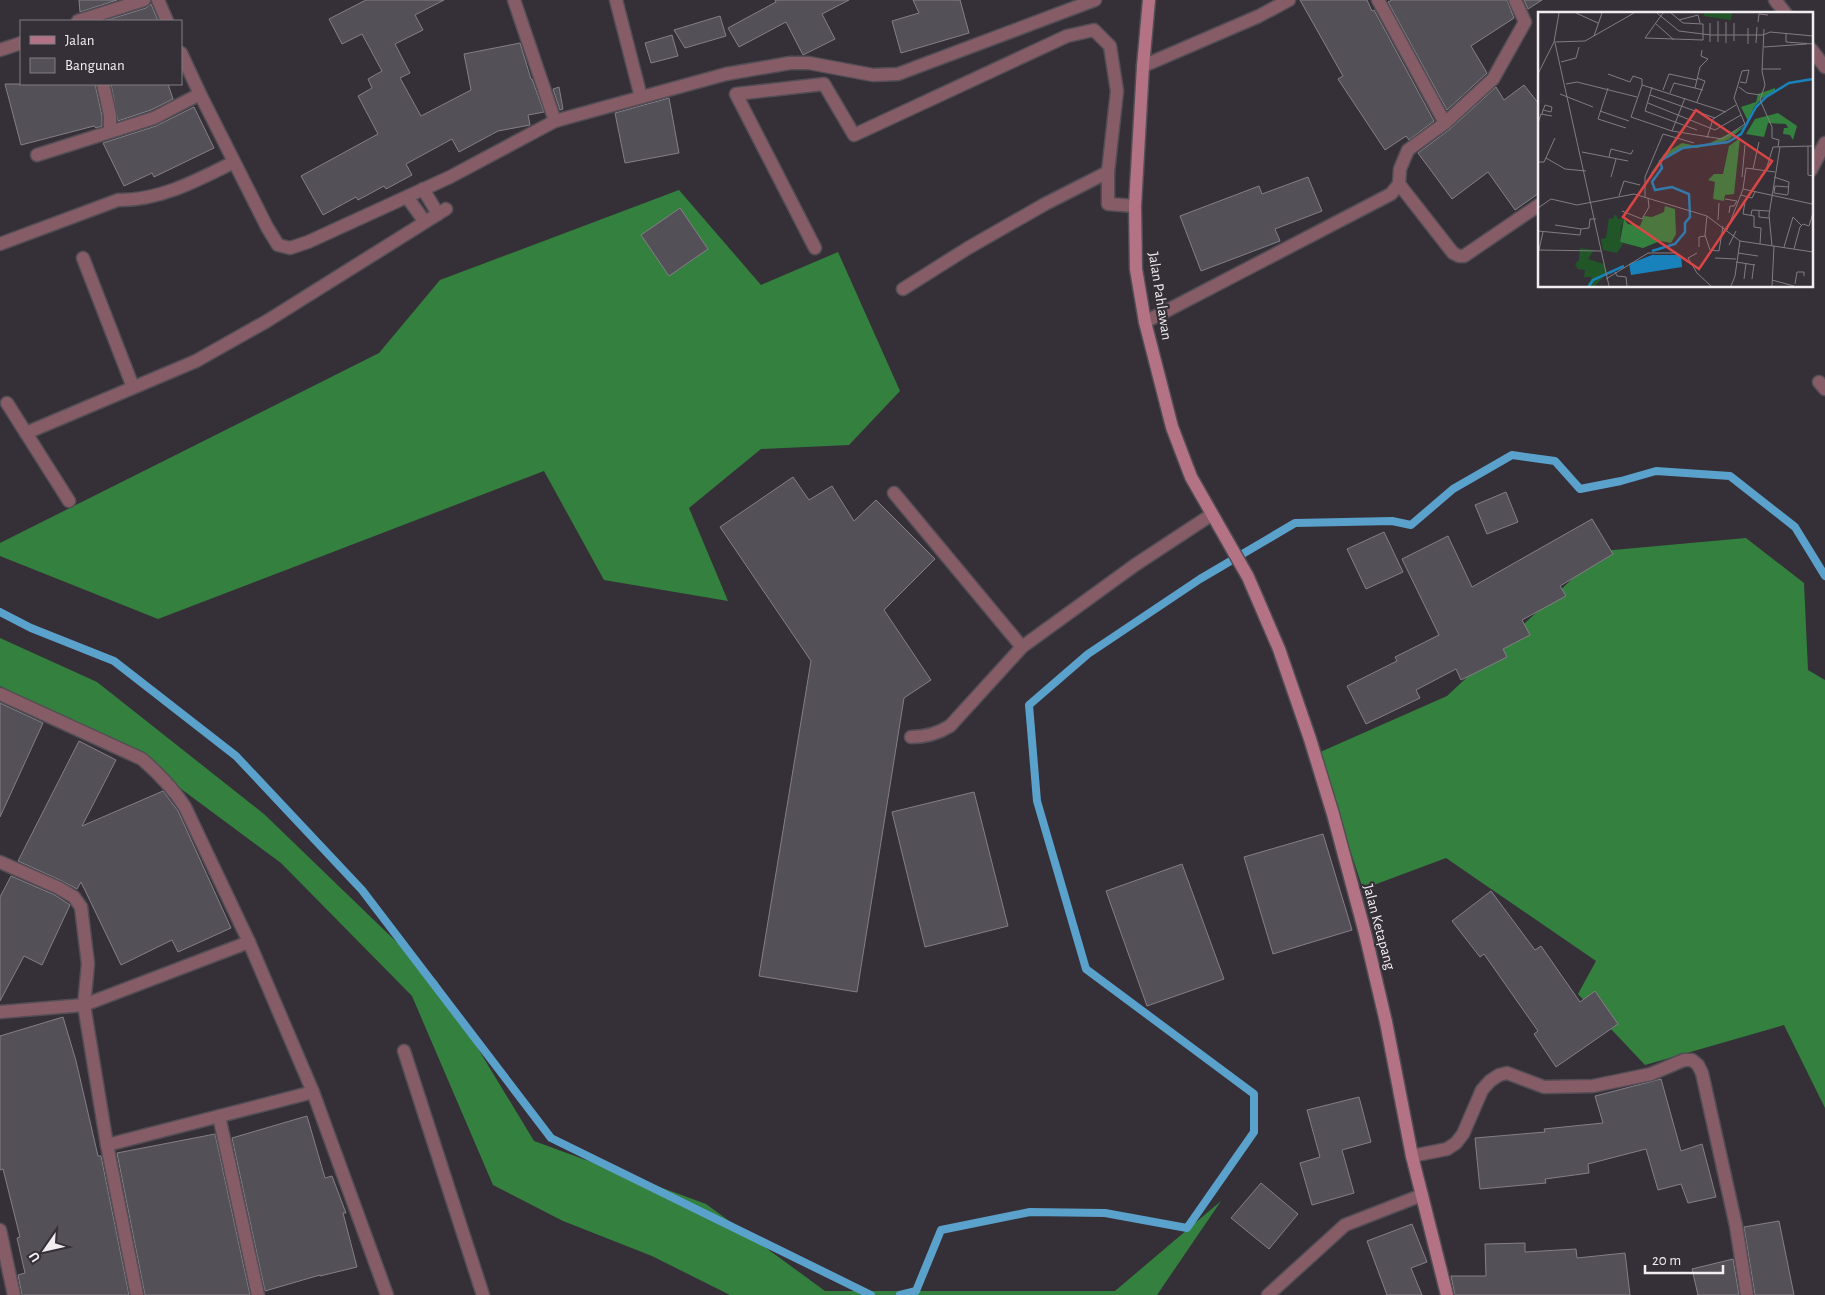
<svg xmlns="http://www.w3.org/2000/svg" width="1825" height="1295" font-family="'Alegreya Sans',sans-serif">
	<rect width="100%" height="100%" fill="#353037"/>
	<g fill="#34803e">
		<path d="M679,190L761,285L838,252L900,391L849,445L761,449L689,508L728,601L604,580L544,471L158,619L0,556V543L379,353L440,280Z"/>
		<path d="M1746,538L1804,583L1808,670L1825,680V1108L1784,1025L1645,1065L1578,994L1596,961L1446,858L1363,889L1318,753L1447,696L1602,551Z"/>
		<path d="M0,638L97,682L264,814L437,981L534,1141L706,1204L825,1291H1115L1221,1201L1157,1295H730L652,1256L563,1221L493,1185L412,996L281,863L130,751L0,686Z"/>
	</g>
	<g fill="none" stroke-linecap="round" stroke-linejoin="round">
		<g stroke="#5aa2cc" stroke-width="8">
			<path d="M0,612L31,628L114,661L236,756L362,890L551,1138L871,1295"/>
			<path d="M900,1295L916,1291L941,1230L1030,1212L1105,1213L1187,1228L1254,1132V1094L1086,969L1037,801L1029,705L1088,654L1200,579L1295,523L1392,521L1411,525L1453,489L1512,455L1555,461L1580,489L1621,481L1656,471L1730,476L1795,527L1825,576"/>
		</g>
	</g>
	<g fill="#545057" stroke="#847f87">
		<path d="M79,0H117L80,12Z"/>
		<path d="M366,0H444L415,15L423,30L395,44L410,73L400,78L421,116L471,90L464,54L520,43L531,79H532L544,112L528,115L530,125L498,131L459,152L452,139L406,164L412,175L386,189L384,186L358,200L356,197L323,215L301,176L378,134L358,96L372,88L368,79L382,71L362,34L342,44L329,19Z"/>
		<path d="M775,0H849L822,14L835,39L803,55L786,22L739,47L728,28L776,2Z"/>
		<path d="M913,0H960L969,33L901,53L892,21L919,13Z"/>
		<path d="M1300,0H1367L1372,11L1374,10L1434,121L1409,140L1406,136L1385,150L1338,79L1343,76Z"/>
		<path d="M1392,0H1507L1514,18L1471,46L1487,73L1447,110L1388,2Z"/>
		<path d="M1524,0H1542L1528,9Z"/>
		<path d="M151,4L158,21H104L146,8Z"/>
		<path d="M720,16L726,36L685,48L674,30Z"/>
		<path d="M672,35L678,56L651,63L645,43Z"/>
		<path d="M5,84H95L102,116V126L96,128L94,126L21,145Z"/>
		<path d="M111,84H168L173,99L151,110L118,121Z"/>
		<path d="M1524,85L1539,104V193L1515,210L1488,172L1452,199L1418,153L1450,129L1496,87L1504,100Z"/>
		<path d="M559,87L563,109L560,110L553,89Z"/>
		<path d="M669,98L679,153L625,163L615,113Z"/>
		<path d="M194,107L214,148L154,177L152,173L124,186L103,143L156,126Z"/>
		<path d="M1308,177L1322,211L1275,229L1280,241L1201,271L1180,216L1259,186L1262,194Z"/>
		<path d="M680,208L708,249L669,276L641,235Z"/>
		<path d="M793,477L809,500L832,486L854,521L876,500L935,559L884,610L931,680L904,698L857,992L759,976L811,661L720,527Z"/>
		<path d="M1506,492L1518,522L1487,534L1475,505Z"/>
		<path d="M1592,519L1613,554L1560,586L1566,596L1522,620L1530,635L1503,649L1507,657L1461,680L1456,669L1416,690L1420,698L1366,724L1347,686L1397,661L1395,657L1439,635L1402,559L1448,536L1472,587Z"/>
		<path d="M1384,532L1403,572L1366,589L1347,549Z"/>
		<path d="M0,703L43,723L0,817Z"/>
		<path d="M79,741L116,760L82,826L163,791L178,811L231,928L178,952L172,940L121,965L81,882L77,889L62,881L18,861Z"/>
		<path d="M974,792L1008,926L925,947L892,812Z"/>
		<path d="M1323,834L1352,930L1273,954L1244,857Z"/>
		<path d="M1182,864L1224,979L1147,1006L1106,891Z"/>
		<path d="M11,876L55,895L70,905L42,965L24,956L0,1001V897Z"/>
		<path d="M1491,891L1535,950L1541,946L1580,1002L1595,991L1618,1024L1556,1067L1534,1034L1538,1031L1484,954L1480,957L1452,921Z"/>
		<path d="M63,1017L76,1061L98,1156H101L129,1295H22L18,1275L25,1273L17,1238L20,1237L3,1169L0,1170V1036Z"/>
		<path d="M1661,1079L1681,1151L1702,1144L1716,1197L1688,1203L1681,1184L1658,1190L1646,1149L1588,1164L1589,1173L1545,1179L1546,1183L1480,1189L1475,1138L1545,1132L1544,1129L1603,1123L1595,1096Z"/>
		<path d="M1359,1097L1371,1142L1342,1150L1354,1193L1312,1205L1300,1163L1320,1157L1307,1110Z"/>
		<path d="M307,1116L325,1178L332,1176L346,1213H343L357,1267L320,1276V1275L265,1291L232,1138Z"/>
		<path d="M215,1134L250,1295H145L117,1153Z"/>
		<path d="M1261,1183L1298,1214L1269,1249L1231,1218Z"/>
		<path d="M1779,1221L1794,1295H1755L1744,1227Z"/>
		<path d="M1412,1224L1427,1262L1411,1268L1422,1295H1387L1367,1241Z"/>
		<path d="M1525,1243V1252L1576,1249L1577,1258L1625,1253L1630,1295H1455L1451,1276H1486L1485,1244Z"/>
		<path d="M1733,1259L1739,1295H1698L1692,1269Z"/>
	</g>
	<g fill="none" stroke-linecap="round" stroke-linejoin="round">
		<defs>
			<g id="lane">
				<path d="M894,493L1022,647"/>
				<path d="M911,737C926,737 937,734 950,726L1022,647L1135,565L1211,515"/>
			</g>
			<g id="street">
				<path d="M158,0L167,21"/>
				<path d="M514,0L555,121"/>
				<path d="M616,0L641,97"/>
				<path d="M1378,0L1445,123"/>
				<path d="M1775,0L1786,14"/>
				<path d="M78,21L144,0"/>
				<path d="M1811,49L1825,67"/>
				<path d="M0,50L21,43"/>
				<path d="M181,53L200,94L267,227L278,245L290,248L308,242L450,177L555,121L726,74L790,63H809L873,75L898,74L1095,0"/>
				<path d="M1143,66L1259,16L1289,0"/>
				<path d="M103,84L110,115V131"/>
				<path d="M37,155L154,118L200,94"/>
				<path d="M1811,170L1825,143"/>
				<path d="M1399,184L1453,253L1459,256H1464L1539,205"/>
				<path d="M423,189L438,214"/>
				<path d="M407,197L425,222"/>
				<path d="M0,244L118,200C159,201 198,180 234,162"/>
				<path d="M815,248L736,94L824,84L854,135L1067,36L1094,30L1110,46L1117,91L1108,172V204L1135,206"/>
				<path d="M83,258L133,387"/>
				<path d="M903,289L968,248L1045,204L1108,172"/>
				<path d="M1145,322L1391,194L1399,184L1400,169L1408,150L1445,123L1493,79L1525,22L1515,0"/>
				<path d="M1819,382L1825,389"/>
				<path d="M7,403L69,501"/>
				<path d="M26,433L196,361L267,321L446,209"/>
				<path d="M0,694L142,759C159,774 173,788 185,807L249,942L313,1092L387,1295"/>
				<path d="M0,862L59,888L74,897L81,907L88,964L84,1005L107,1145L137,1295"/>
				<path d="M0,1012L84,1005L249,942"/>
				<path d="M404,1051L483,1295"/>
				<path d="M219,1116L258,1295"/>
				<path d="M107,1145L313,1092"/>
				<path d="M1412,1156L1447,1149L1456,1143L1463,1134L1482,1090L1490,1081L1499,1075L1507,1073L1544,1087L1593,1086L1651,1074L1684,1060H1692L1698,1065L1702,1073L1736,1226L1747,1295"/>
				<path d="M0,1230L14,1295"/>
				<path d="M1268,1295L1345,1225L1422,1195"/>
			</g>
			<path id="secondary" d="M1149,0L1143,66L1135,206L1136,269L1145,322L1172,427L1191,477L1248,577L1279,649L1310,739L1333,814L1365,933L1386,1022L1412,1156L1447,1295"/>
		</defs>
		<use href="#lane" stroke="#534e55" stroke-width="15"/>
		<use href="#street" stroke="#534e55" stroke-width="15"/>
		<use href="#secondary" stroke="#534e55" stroke-width="15"/>
		<use href="#lane" stroke="#865c67" stroke-width="12"/>
		<use href="#street" stroke="#865c67" stroke-width="12"/>
		<use href="#secondary" stroke="#b47384" stroke-width="12"/>
	</g>
	<g text-anchor="middle" dominant-baseline="central" stroke-width="4.5" stroke-linejoin="round" paint-order="stroke">
		<g font-size="15" fill="#f1eef2" stroke="#353037">
			<text transform="translate(1160 296) rotate(81)">Jalan Pahlawan</text>
			<text transform="translate(1379 927) rotate(75)">Jalan Ketapang</text>
		</g>
	</g>
	<g transform="translate(1538 12)">
		<rect width="275" height="275" fill="#353037"/>
		<path d="M166,1H194L193,8L166,4ZM77,202L81,208L82,206L86,207L83,215L82,230L85,232L79,241L65,238L63,227L68,226L71,206L75,207ZM42,236L56,238L50,247L66,252L69,261L57,274H49L54,265H46L47,258L40,257L37,252L41,248Z" fill="#215728"/>
		<path d="M237,76V80L224,86L216,95L210,109L203,95L218,90L220,82ZM240,101L259,114L255,128L252,123L245,122L246,116H250L248,112L230,111L226,125L208,122L217,107ZM207,114L190,128L159,136L145,135L125,147L114,164L115,173L113,161L126,142L144,131L159,134L172,131ZM202,126L196,182L187,183L186,189L175,187L177,170L170,168L176,162H185L191,134ZM127,194L137,197L138,222L133,231L122,229L105,236L82,230L86,207L90,212L102,214L106,204L114,205L126,200Z" fill="#34803e"/>
		<path d="M114,243H143L144,255L93,263L91,252Z" fill="#1982bc"/>
		<path fill="none" stroke="#1982bc" stroke-width="2.5" d="M114,239L137,232L147,220V211L152,205L151,182L134,175L117,178L114,170L124,156L122,149L145,136L190,130L203,122L218,95L228,85L251,71L275,67M51,274L55,268L86,254"/>
		<path fill="none" stroke="#807c82" stroke-width="1" d="M38,1L60,11M119,1L141,19L173,23H225L232,20L275,24M125,1L107,26L165,28V12L145,11L133,1M141,8L160,3L162,11M188,10V31M220,10L221,2L230,3M117,11L136,28M172,11V30M196,11V29M226,17L224,59L227,73L222,88L234,115V126L241,128L240,135M248,22V30L275,32M56,24L64,1M16,30L47,29L96,1M180,30V9M17,31L71,274M218,31L219,15M210,32V16M226,35L269,32M23,50L38,46L41,35M224,57H243M0,62L16,30L21,1M70,62L92,70L95,64L104,67V73M28,72L39,70L99,85M114,75L107,99L159,118M201,75L209,81L222,83M70,76L60,107L88,116M157,76L162,55L170,47L163,44L164,38M125,78L131,62L159,68M132,81L136,71L165,78M22,82L55,95M112,83L177,106M159,90L167,69L159,66M110,91L177,118L203,103M62,99L91,109M188,100L104,73L93,105L134,119L184,127L207,112L196,86L204,59L211,58L208,71L202,70M4,102L5,98L6,96L7,93L14,95L13,100L5,98M0,111L3,102L14,104M134,119L147,86M169,126L175,107L198,93M270,134V163L275,164M44,140L90,149M71,145L73,137L93,142L95,138M8,146L27,157L48,159M0,150H6L17,126M215,157L221,130M228,158L235,135L275,134M73,165L78,147M204,165L207,133M236,165L251,170L250,182L249,183L236,181L237,174L251,175M205,177L274,192M203,183L214,186L217,180M81,184L86,169L102,173M107,185V165L125,122L156,131M187,187L199,189L196,194H192L191,201M207,190L205,202L216,204V215L223,216L222,232M0,196L13,187L39,193L96,182L169,204L202,229L275,240M84,199L104,207L111,195L110,186M221,199V205L231,206M213,203L214,198L231,199M169,204L167,223L172,238L181,239L185,214M180,208L181,191M17,213L43,217M189,218L205,177L208,156L237,160M0,219L42,223L43,217L51,216L52,207H58M191,233L198,219M234,234L231,203L242,135M161,235V225L167,224M246,235L255,205L263,213M256,237L262,215L265,212L271,214L275,201M0,238L63,239M1,238L5,220M159,241L150,246L159,261L173,274M200,241L220,244M177,246L198,247M198,250L217,253M77,260L79,264L88,265L89,274M68,267L110,241H139M206,267L208,251M214,267L216,252M234,268L256,274M257,272L259,260H266V264M193,274L197,264L202,229M234,274L236,234"/>
		<path fill="#da4646" fill-opacity="0.15" stroke="#da4646" stroke-width="2.5" d="M158,98L234,149L161,257L85,205Z"/>
		<rect width="275" height="275" fill="none" stroke="#f1eef2" stroke-width="2.5"/>
	</g>
	<rect x="20" y="20" width="162" height="65" fill="#353037" stroke="#807c82"/>
	<rect x="30" y="36" width="25" height="8" fill="#b47384" stroke="#807c82"/>
	<text x="65" y="45" font-size="15" fill="#f1eef2">Jalan</text>
	<rect x="30" y="58" width="25" height="15" fill="#545057" stroke="#807c82"/>
	<text x="65" y="70" font-size="15" fill="#f1eef2">Bangunan</text>
	<g transform="translate(45 1250) rotate(236)" stroke="#353037" stroke-width="4" paint-order="stroke">
	<path d="M0-4L9 19L0 12L-9 19Z" fill="#f1eef2"/>
	<text y="-8" font-size="14" font-weight="bold" text-anchor="middle" fill="#f1eef2">U</text>
	</g>
	<path d="M1645 1265v8h78v-8" fill="none" stroke="#f1eef2" stroke-width="2.5"/>
	<text x="1652" y="1265" font-size="15" fill="#f1eef2" stroke="#353037" stroke-width="4" paint-order="stroke">20 m</text>
</svg>
